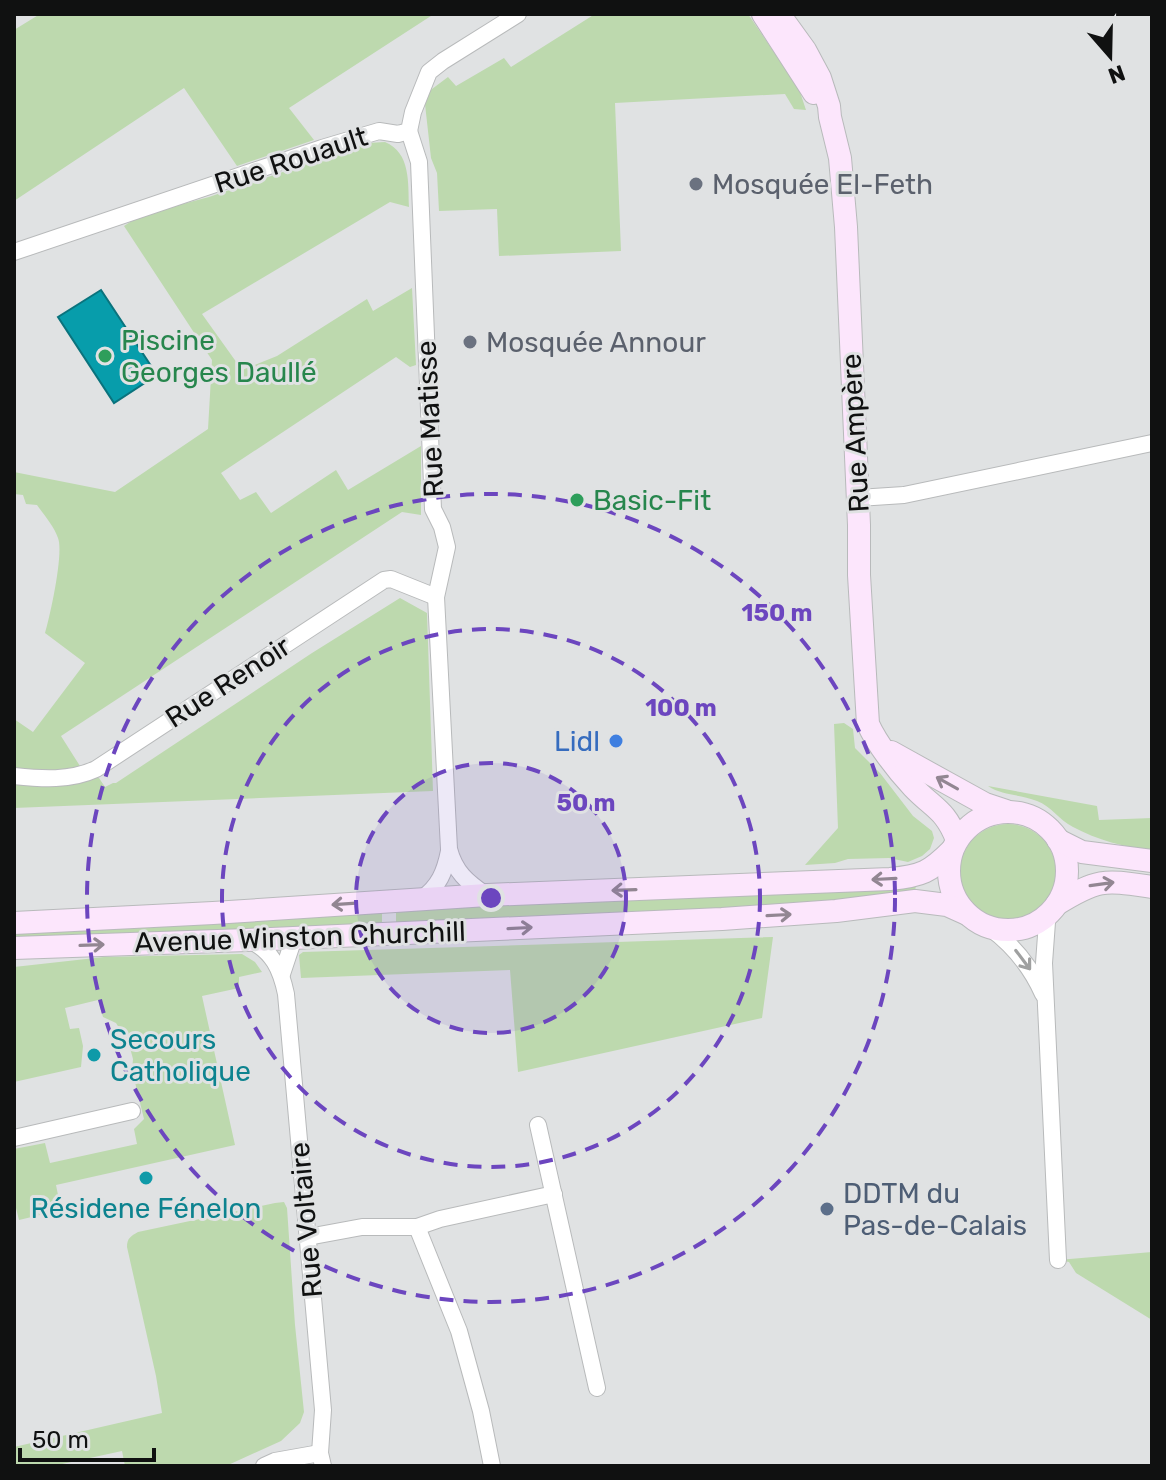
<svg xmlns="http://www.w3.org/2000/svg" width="1166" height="1480" font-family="Rubik,sans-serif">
	<rect width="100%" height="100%" fill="#e0e2e3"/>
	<g fill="#bdd9ae">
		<path d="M40,14H434L289,108L314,140L237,166L184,88L14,201V30Z"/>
		<path d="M595,14H748L799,89L806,110L794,109L785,94L615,103L621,251L499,256L497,209L439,211L437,173L431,158L424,95L448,77L456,86L504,58L511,67Z"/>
		<path d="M385,142C411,153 408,183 409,207L390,202L202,314L242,370L277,356L367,299L373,311L412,288L416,365L410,367L396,357L221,473L240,500L256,492L271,513L336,470L348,490L421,446V515L402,512L61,736L85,774L99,778L105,787L113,783H116L312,653L400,598L427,613L433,791L14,808V719L33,732L85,663L45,633C50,616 64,553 58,538C54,526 44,515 37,505L26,504L23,495L14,494V472L115,492L208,429L212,360L124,226L141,215L209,197L368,143Z"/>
		<path d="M844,723L853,729L855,748L880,773L913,816L932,831L934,838L930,849L922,856L908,862L889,858L848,859L835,863L805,865L838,828L834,724Z"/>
		<path d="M988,786L1097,806L1099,820L1152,818V851C1125,847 1097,840 1073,827C1059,820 1051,806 1037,801C1020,794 1003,796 988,786Z"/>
		<circle cx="1008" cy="872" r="48"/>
		<path d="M916,885L915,892L869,898L707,909L396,924V910Z"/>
		<path d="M382,912V924L14,938V931Z"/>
		<path d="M773,937L762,1018L518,1072L510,970L301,978L299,955L303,952Z"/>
		<path d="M242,954L255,962L262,972L239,977V988L202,996L235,1145L56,1185L61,1210L19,1220L14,1200V1149L45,1143L50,1163L137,1144L134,1129L144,1119L132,1070L133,1059L129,1044L116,1023L103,1017L98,1000L65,1008L70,1029L79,1028L83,1046L81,1067L14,1082V967L104,957Z"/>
		<path d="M284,1202L287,1208L295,1325L304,1412L300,1423L281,1441L226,1466H125L122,1451L53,1466H14V1447L162,1413L156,1376L127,1247C127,1238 131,1236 138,1232L275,1203Z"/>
		<path d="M1152,1252V1320L1076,1273L1069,1262L1058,1260Z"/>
	</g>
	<path fill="#079dab" stroke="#0a737d" stroke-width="2" d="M101,290L157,375L114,403L58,317Z"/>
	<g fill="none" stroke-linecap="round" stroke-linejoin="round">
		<defs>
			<g id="street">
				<path d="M409,131L419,162L433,509L442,527L447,547L436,597L449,849C455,872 467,882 486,895"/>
				<path d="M14,252L322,148L379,131L398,134L409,131L413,112L429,72L443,61L518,14"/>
				<path d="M858,498L904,495L1152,443"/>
				<path d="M14,776C42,779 70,781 96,769L384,580L391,579L436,597"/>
				<path d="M421,899C439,887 445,871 449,851"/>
				<path d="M1050,912L1047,922L1044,963L1058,1260"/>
				<path d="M990,928C1013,945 1031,967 1043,994"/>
				<path d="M249,940C273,951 281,970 286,994L323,1410L320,1453L323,1466"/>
				<path d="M282,974L294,938"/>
				<path d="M538,1125L597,1388"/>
				<path d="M14,1138L132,1111"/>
				<path d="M417,1227L440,1219L554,1194"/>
				<path d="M308,1237L362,1227H417L459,1331L481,1411L492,1466"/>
				<path d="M264,1466L275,1461L320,1453"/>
			</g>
			<g id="secondary">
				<path d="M763,14L814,93"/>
				<path d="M779,14L805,50L820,78L829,106L830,117L840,158L846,227L859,525V575L868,724C877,744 897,770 913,787C934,809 945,809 957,840"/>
				<path d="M891,752L985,804L1006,811"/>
				<circle cx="1008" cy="871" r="59"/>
				<path d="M1058,840L1082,852L1152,861"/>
				<path d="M1057,904C1099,878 1104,880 1152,887"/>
				<path d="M14,923L213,913L487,895L890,879C922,876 930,872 952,850"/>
				<path d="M14,948L247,940L722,919L836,911L915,901L947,905L967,914"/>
			</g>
		</defs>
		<use href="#street" stroke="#b8babb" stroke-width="18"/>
		<use href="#secondary" stroke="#b8babb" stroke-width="24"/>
		<use href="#street" stroke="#fff" stroke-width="16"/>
		<use href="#secondary" stroke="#fce6fc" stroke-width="22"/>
	</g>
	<defs><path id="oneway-shaft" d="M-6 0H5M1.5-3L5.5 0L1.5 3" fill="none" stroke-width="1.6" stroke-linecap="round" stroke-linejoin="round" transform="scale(2)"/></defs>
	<g stroke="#928692">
		<use href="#oneway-shaft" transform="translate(947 783) rotate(-151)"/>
		<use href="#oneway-shaft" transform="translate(884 879) rotate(177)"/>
		<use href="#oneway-shaft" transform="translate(1102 884) rotate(-8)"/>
		<use href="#oneway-shaft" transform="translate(624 890) rotate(178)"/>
		<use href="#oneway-shaft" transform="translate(344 904) rotate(176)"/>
		<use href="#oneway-shaft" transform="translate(779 915) rotate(-3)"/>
		<use href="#oneway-shaft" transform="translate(520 928) rotate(-3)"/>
		<use href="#oneway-shaft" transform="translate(92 945) rotate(-2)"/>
	</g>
	<use stroke="#9fa0a0" href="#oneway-shaft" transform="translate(1023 960) rotate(53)"/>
	<circle cx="491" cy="898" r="135" fill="#6c46bf" fill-opacity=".12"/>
	<g fill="none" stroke="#6c46bf" stroke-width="4" stroke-dasharray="14 10">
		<circle cx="491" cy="898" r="135"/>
		<circle cx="491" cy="898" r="269"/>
		<circle cx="491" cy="898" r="404"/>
	</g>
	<g fill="#6b7280" stroke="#e0e2e3" stroke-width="3">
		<circle cx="696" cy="184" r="8"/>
		<circle cx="470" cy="342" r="8"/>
	</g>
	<g fill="#2e9e5b" stroke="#e0e2e3" stroke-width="3">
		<circle cx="105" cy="356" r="8"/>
		<circle cx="577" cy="500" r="8"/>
	</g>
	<circle fill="#3f7fe0" stroke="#e0e2e3" stroke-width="3" cx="616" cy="741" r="8"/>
	<g fill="#0f9aa8" stroke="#e0e2e3" stroke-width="3">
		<circle cx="94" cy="1055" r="8"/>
		<circle cx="146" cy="1178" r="8"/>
	</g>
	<circle fill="#5c6f8a" stroke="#e0e2e3" stroke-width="3" cx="827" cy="1209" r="8"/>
	<g text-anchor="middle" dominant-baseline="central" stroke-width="6" stroke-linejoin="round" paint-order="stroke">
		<g font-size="28" fill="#101111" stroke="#e0e2e3">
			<text transform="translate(291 160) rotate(-18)">Rue Rouault</text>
			<text transform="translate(430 419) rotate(-93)">Rue Matisse</text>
			<text transform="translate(855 433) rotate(-93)">Rue Ampère</text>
			<text transform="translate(228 682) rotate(-33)">Rue Renoir</text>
			<text transform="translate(300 937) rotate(-2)">Avenue Winston Churchill</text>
			<text transform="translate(306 1220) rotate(-95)">Rue Voltaire</text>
		</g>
		<g font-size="28" fill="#5b616d" stroke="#e0e2e3" text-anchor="start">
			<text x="712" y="184">Mosquée El-Feth</text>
			<text x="486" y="342">Mosquée Annour</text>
		</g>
		<g font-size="28" fill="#27864d" stroke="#e0e2e3" text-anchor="start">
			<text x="121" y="340">Piscine<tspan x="121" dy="32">Georges Daullé</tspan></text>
			<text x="593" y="500">Basic-Fit</text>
		</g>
		<g font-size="28" fill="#366cbe" stroke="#e0e2e3" text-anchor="end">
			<text x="600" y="741">Lidl</text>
		</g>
		<g font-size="28" fill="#0d838f" stroke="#e0e2e3" text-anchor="start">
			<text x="110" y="1039">Secours<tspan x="110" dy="32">Catholique</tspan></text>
			<text x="146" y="1208" text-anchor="middle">Résidene Fénelon</text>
		</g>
		<g font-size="28" fill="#4e5e75" stroke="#e0e2e3" text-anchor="start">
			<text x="843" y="1193">DDTM du<tspan x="843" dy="32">Pas-de-Calais</tspan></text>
		</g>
	</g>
	<circle cx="491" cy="898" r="12" fill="#6c46bf" stroke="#e0e2e3" stroke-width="4"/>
	<g font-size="24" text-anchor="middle" font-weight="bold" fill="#6c46bf" stroke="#e0e2e3" stroke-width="6" stroke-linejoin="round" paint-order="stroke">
		<text x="777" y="621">150 m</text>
		<text x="681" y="716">100 m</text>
		<text x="586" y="811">50 m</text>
	</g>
	<rect width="1166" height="1480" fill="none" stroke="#101111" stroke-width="32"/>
	<g transform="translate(1110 56) rotate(160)" stroke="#e0e2e3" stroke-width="6" paint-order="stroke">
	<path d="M0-6L14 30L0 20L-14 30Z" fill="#101111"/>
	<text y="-12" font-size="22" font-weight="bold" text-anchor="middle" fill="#101111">N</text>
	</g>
	<path d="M20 1448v12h134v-12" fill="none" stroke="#101111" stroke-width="4"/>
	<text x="32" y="1448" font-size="24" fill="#101111" stroke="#e0e2e3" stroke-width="6" paint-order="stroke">50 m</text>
</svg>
